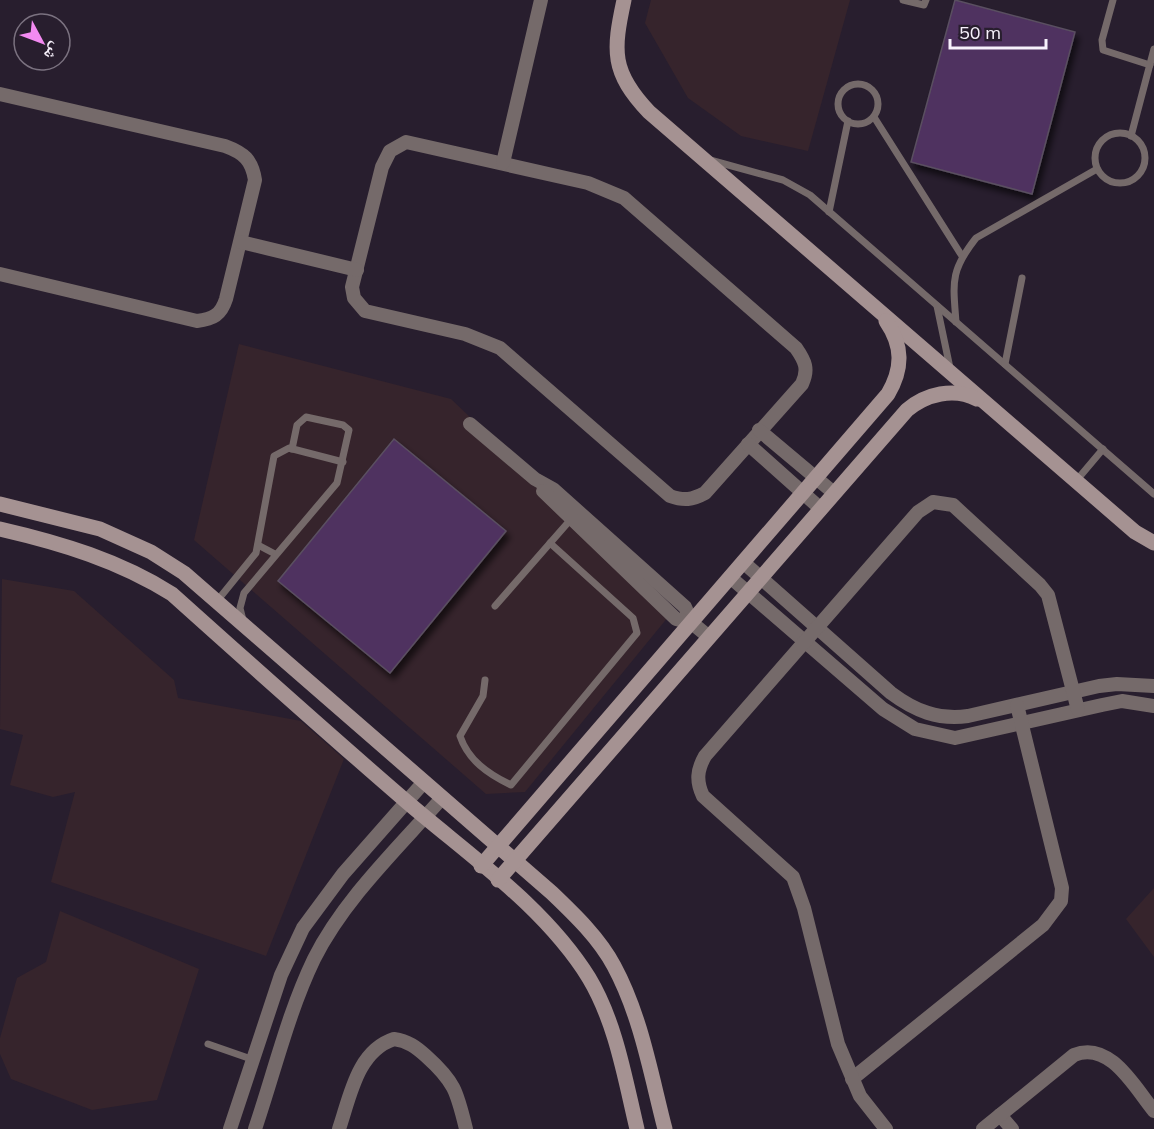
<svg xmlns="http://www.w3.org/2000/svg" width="1154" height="1129" font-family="Mulish,'Noto Naskh Arabic',sans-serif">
	<defs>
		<filter id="shadow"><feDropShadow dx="3.5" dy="6" stdDeviation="3" flood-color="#0009"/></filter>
	</defs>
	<rect width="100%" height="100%" fill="#281e2e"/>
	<g fill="#36242c">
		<path d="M651,0H850L808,151L741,136L688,98L645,23Z"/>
		<path d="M239,344L451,399L673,611L525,792L486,794L194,540Z"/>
		<path d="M2,579L74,591L174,680L178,698L301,721L344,759L266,956L51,882L75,792L53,797L10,785L23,735L0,729Z"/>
		<path d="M1154,888V957L1126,919Z"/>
		<path d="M60,911L199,969L157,1100L92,1110L11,1079L0,1054V1038L17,978L46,962Z"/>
	</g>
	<g fill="#4f3160" stroke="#5a4f61" stroke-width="1.5" filter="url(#shadow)">
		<path d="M955,0L1075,32L1032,194L911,162Z"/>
		<path d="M394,439L506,531L390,673L278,581Z"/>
	</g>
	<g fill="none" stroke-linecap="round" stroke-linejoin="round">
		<g stroke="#756a6a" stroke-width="7">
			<path d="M903,0L924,5L926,0"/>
			<path d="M1113,0L1102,40L1103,50L1150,65"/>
			<circle cx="858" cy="104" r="20"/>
			<path d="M874,117L962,256"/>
			<circle cx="1120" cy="158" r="25"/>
			<path d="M1131,136L1154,49"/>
			<path d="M710,160L783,180L810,195L1154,494"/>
			<path d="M829,212L848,121"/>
			<path d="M937,306L950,368"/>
			<path d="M956,322C953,282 950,271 976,238L1097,169"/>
			<path d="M1005,364L1022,278"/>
			<path d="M1076,481L1103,449"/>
			<path d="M258,545L275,554"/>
			<path d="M217,601L256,553L274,456L289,448L343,462"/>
			<path d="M495,606L572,518"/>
			<path d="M243,620L240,608L244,593L337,483L349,430L343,425L306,417L297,425L292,449"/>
			<path d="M485,680L483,696L460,736C468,760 488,774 511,785L637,633L633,618L550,543"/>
			<path d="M208,1044L254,1060"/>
		</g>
		<g stroke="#756a6a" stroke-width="14">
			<path d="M0,94L225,146C244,153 252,160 255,180L226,299C221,315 213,319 197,321L0,274"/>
			<path d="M406,142L588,183L624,198L796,348C805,361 809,369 802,384L705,493C692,500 684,501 670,496L500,348L465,334L365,311L354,298L352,287L382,167L390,151Z"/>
			<path d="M503,163L541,0"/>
			<path d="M241,242L357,270"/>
			<path d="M470,424L535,479L553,489L685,607L692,623L709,637"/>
			<path d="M759,430L834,493"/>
			<path d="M748,444L821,509"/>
			<path d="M543,491L676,619L692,623"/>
			<path d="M743,562L891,693C915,711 938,720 968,716L1099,686L1117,684L1154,686"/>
			<path d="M730,577L883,709L915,729L955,738L1102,705L1122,701L1154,706"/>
			<path d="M852,1079L1043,925L1061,901L1062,888L1017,705"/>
			<path d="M1000,1115L1012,1129"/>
			<path d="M230,1129L281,975L303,928L343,874L424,782"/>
			<path d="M255,1129C274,1073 288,1013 314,959C344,899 398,848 442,798"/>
			<path d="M339,1129C350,1097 357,1051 394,1039C408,1041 416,1047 426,1056C455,1082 457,1092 466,1129"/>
			<path d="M886,1129L860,1096L838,1044L804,908L793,877L703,796C696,781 697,770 705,756L918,512L933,502L953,505L1040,585L1048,595L1078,710"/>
			<path d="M983,1129L1074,1055C1110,1040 1135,1088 1154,1111"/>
		</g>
		<g stroke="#a59292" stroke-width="15">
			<path d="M624,0C613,51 611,72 649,112L1135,532L1154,543"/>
			<path d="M0,504L100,529L151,552L184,573L552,893C575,915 599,938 614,966C641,1016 651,1075 665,1129"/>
			<path d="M0,529C61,543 120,561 172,594C250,664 328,734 407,802C470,856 545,907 589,978C616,1023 625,1079 637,1129"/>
			<path d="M481,866L888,394C903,368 903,346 886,321"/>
			<path d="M498,880L907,410C926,394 954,387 977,399"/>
		</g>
	</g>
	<g transform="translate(42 42) rotate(131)"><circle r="28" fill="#281e2e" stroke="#7b7280" stroke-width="1.5"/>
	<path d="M0-4.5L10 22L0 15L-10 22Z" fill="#f38af1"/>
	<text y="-9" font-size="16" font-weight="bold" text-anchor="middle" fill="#f7f1fc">ش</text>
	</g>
	<path d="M950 39v9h96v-9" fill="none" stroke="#f7f1fc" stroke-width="3"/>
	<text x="959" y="39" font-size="18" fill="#f7f1fc" stroke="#281e2e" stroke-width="4.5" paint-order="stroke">50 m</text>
</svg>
